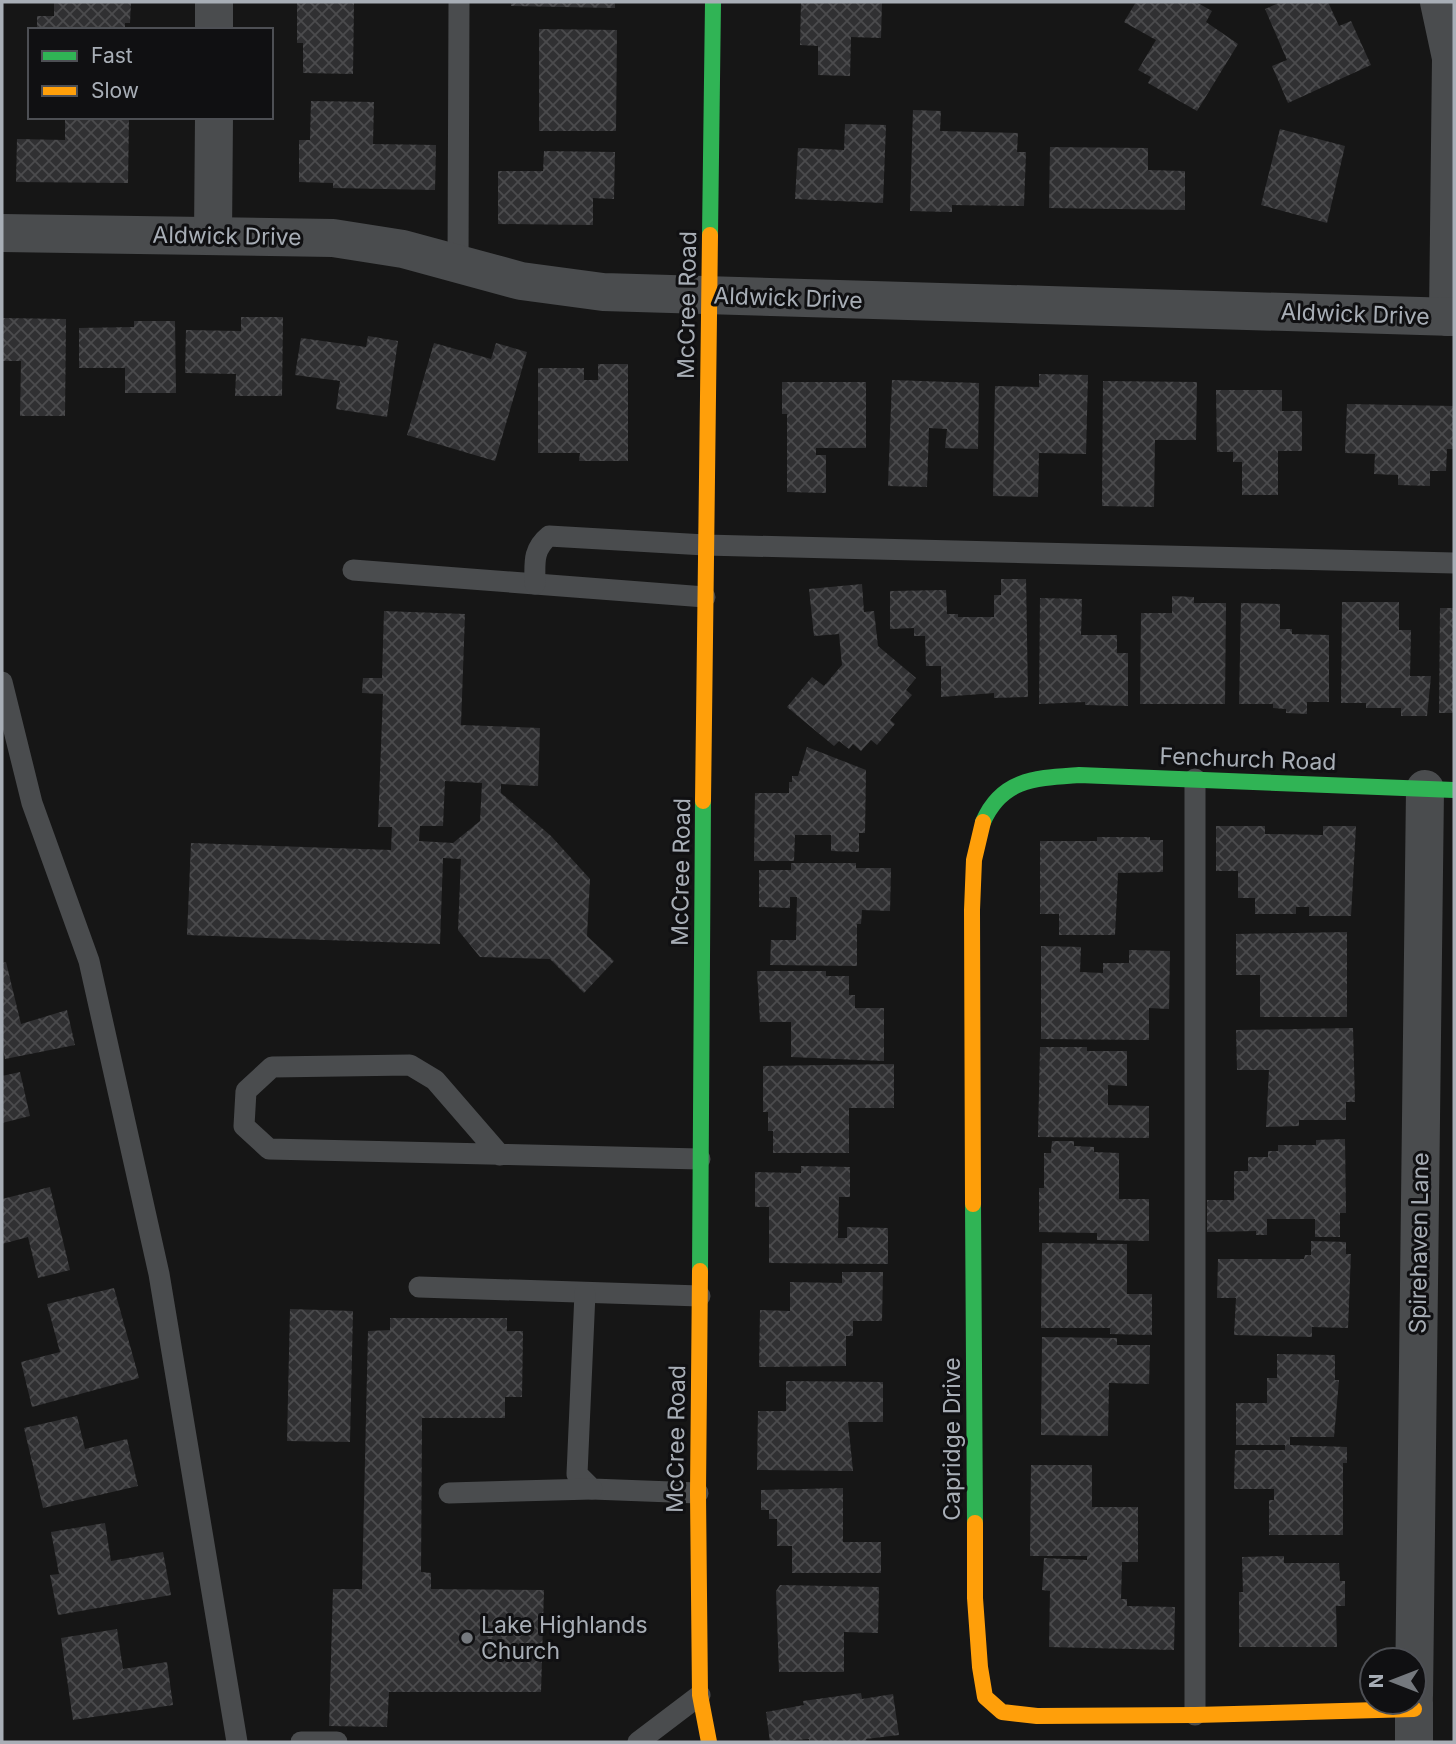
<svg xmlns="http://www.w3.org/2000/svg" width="1456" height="1744" font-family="Inter,sans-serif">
	<defs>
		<pattern id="building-cross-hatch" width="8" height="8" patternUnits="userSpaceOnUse" patternTransform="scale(1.75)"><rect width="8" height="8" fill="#303032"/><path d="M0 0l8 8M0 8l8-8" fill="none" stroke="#4b4b4d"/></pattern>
	</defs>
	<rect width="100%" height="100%" fill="#161616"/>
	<g fill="url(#building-cross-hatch)" fill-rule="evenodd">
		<path d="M54,2H131L130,23H125V30H37V16H54Z"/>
		<path d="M297,2H354L353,74L303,73V43H297Z"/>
		<path d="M511,2H615V8L511,6Z"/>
		<path d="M801,2L882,3L881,38L851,37L850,76L818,75V46L800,45Z"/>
		<path d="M1136,2H1196L1212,11L1206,22L1238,44L1197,111L1148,83L1151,77L1138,70L1156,40L1124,22Z"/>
		<path d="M1281,2H1328L1339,26L1351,21L1371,65L1288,103L1272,66L1287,60L1265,9Z"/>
		<path d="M539,29L617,30L616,131H539Z"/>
		<path d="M311,101L374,102L373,144L436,145L435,190L333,188V183L299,182V140H310Z"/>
		<path d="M913,110L941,111L940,131L1018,133L1017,152H1026L1024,206L952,205V212L910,211Z"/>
		<path d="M65,117H129L128,183L16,182L17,139L65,140Z"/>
		<path d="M845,124L886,125L883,203L795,199L798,148L844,150Z"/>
		<path d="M1280,129L1345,146L1327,223L1261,205Z"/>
		<path d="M1050,147L1148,148V170L1185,171V210L1049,208Z"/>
		<path d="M544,151L615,152L614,199L593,198V225L498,224V171H543Z"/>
		<path d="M241,317H283L282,396H235L236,374L185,373L186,330L241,331Z"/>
		<path d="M2,318L66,319L65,416H20L21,361H2Z"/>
		<path d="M134,321H175L176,393H125V368H79V328L134,327Z"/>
		<path d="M368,336L398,341L387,417L336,409L340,381L295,375L301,338L366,347Z"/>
		<path d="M434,343L491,359L496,343L527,352L495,461L407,435Z"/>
		<path d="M598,364H628V461H579L580,453H538V368H584V380H598Z"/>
		<path d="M1039,374L1088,375L1086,454L1039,453L1038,497L993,496L995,386L1039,387Z"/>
		<path d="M892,380L979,383L978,449L945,448L947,429L929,428L927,487L888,486Z"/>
		<path d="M1103,381L1197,382L1196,440H1155L1154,507L1102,506Z"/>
		<path d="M782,382H866V448H816V455H826V493L787,492V414H782Z"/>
		<path d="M1216,390H1282V411H1302V451H1278V495H1242V462H1233V452H1217Z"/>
		<path d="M1347,404L1454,406L1453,449H1447L1446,471H1430V486L1398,485V475L1374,474L1375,454L1345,453Z"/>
		<path d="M1001,579H1026L1028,697L994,698V693L941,697V666H926L925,636H914V628L890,629V591L946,590L947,614H958V617H994V595H1001Z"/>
		<path d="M862,584L864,612L874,611L878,646L916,678L906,690L912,695L890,720L895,724L877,745L871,740L861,751L853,744L849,749L839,741L834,746L787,707L812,677L824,686L842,665L839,634L814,636L809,589Z"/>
		<path d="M1172,596L1194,597V603H1226L1225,704H1140L1141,613H1172Z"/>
		<path d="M1040,598L1082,599L1081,635H1117V653H1128V706L1085,705V702L1039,704Z"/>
		<path d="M1342,602H1399V630H1411L1410,676H1431L1427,716H1401V708H1366V703H1341Z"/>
		<path d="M1241,603L1280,604V629H1292V634L1329,635V702H1307V714L1286,713V709L1273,708V704H1239Z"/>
		<path d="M1440,608H1454V713H1439Z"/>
		<path d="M384,611L465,614L461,725L540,728L538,786L501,784V793L551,836L590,879L587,936L614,961L584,993L550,959L480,957L458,930L461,859L443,858L440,944L187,935L191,843L391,850L392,827H378L383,694L362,693L363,678H382ZM445,781L482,783L480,821L453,843L419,841L420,826H443Z"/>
		<path d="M807,747L866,770L865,833H859V852L831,851V835H795L794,861H754L755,793H789V782H792V776H798Z"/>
		<path d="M1216,826H1265V834L1323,835V826H1356L1351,916H1309V907H1296V914H1255V898H1238V871H1216Z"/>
		<path d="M1097,837H1150V840H1163V872L1118,873L1115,935H1059V914H1040V841H1097Z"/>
		<path d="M791,863H856V868H891L890,911L862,910L861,924H857V966L770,965L771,940H796L797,897H790V908L759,907V870H791Z"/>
		<path d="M1347,932V1017H1260V975H1236V934Z"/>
		<path d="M1041,946L1081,947L1080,972L1103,973V963H1129V950L1170,951L1169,1009L1149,1008V1040L1041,1039Z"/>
		<path d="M6,962L21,1024L67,1010L75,1045L5,1059L2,1045V963Z"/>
		<path d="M757,971H826V976H849V995H855V1008H884V1061L791,1057V1022H760Z"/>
		<path d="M1353,1028L1355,1102H1346V1120H1299V1126L1266,1127L1269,1070H1237L1236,1030Z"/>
		<path d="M1040,1047H1087V1051H1127V1086L1108,1085V1105L1149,1106V1138L1038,1137Z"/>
		<path d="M894,1064V1108H849V1153H773V1131H768V1112H763V1066Z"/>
		<path d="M20,1072L30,1116L2,1123V1076Z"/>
		<path d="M1345,1139L1346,1213H1340V1237H1315V1219H1267V1235H1256V1231L1207,1232V1200H1234V1171H1248V1157H1268V1151H1278V1145H1316V1140Z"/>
		<path d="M1052,1141H1074V1146L1094,1147V1152L1119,1153V1199H1149V1241L1097,1240V1233L1039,1232V1188H1044V1153H1051Z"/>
		<path d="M801,1166L850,1167V1197H839L838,1238H847V1227L888,1228V1264L769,1263V1207H755V1172L801,1173Z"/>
		<path d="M50,1187L70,1270L38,1278L28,1237L2,1244V1199Z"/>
		<path d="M1311,1241L1346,1242V1254H1351L1348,1328L1312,1327V1337L1234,1335L1236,1298H1217L1218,1259H1304L1305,1255H1311Z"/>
		<path d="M1042,1243L1127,1244V1294H1152V1335L1110,1334V1328H1041Z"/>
		<path d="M842,1272H883L882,1321H853V1336H846V1366L759,1367L760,1310L790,1311V1282L842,1283Z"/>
		<path d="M114,1288L139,1378L32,1407L21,1362L60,1352L47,1304Z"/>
		<path d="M290,1309L353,1311L350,1442L287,1441Z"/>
		<path d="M390,1318H507V1331H523L522,1397H505V1418H422L421,1572L431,1573V1589L544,1590L541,1692H389L387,1727L329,1726L333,1589H362L368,1331L390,1330Z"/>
		<path d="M1042,1337L1117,1338V1345H1150L1149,1384L1109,1383L1108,1436L1041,1435Z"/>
		<path d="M1277,1354L1335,1355V1380H1339L1334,1437H1290V1445L1347,1447V1463H1343V1535H1269V1500H1274V1489H1234L1235,1450H1285V1445H1236V1403H1267V1378H1277Z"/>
		<path d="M786,1381L883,1382V1422H848L853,1471L757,1470L758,1411H786Z"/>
		<path d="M77,1416L85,1449L127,1439L138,1486L43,1508L24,1428Z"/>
		<path d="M1031,1465H1092V1507H1138V1562H1122L1121,1599H1127V1606L1175,1607L1174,1650L1049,1647L1050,1591L1042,1590L1044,1558L1087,1560V1556H1030Z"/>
		<path d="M843,1488V1542H881V1573H792V1546H777V1519H769V1510H761V1490Z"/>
		<path d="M105,1523L111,1561L163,1552L171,1595L58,1615L50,1575L59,1574L51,1532Z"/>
		<path d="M1284,1556V1563H1339L1340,1581H1345V1606H1336L1337,1647H1239V1592H1243L1242,1557Z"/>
		<path d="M780,1585L879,1587L878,1633L844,1632V1672H779L776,1591Z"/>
		<path d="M117,1629L123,1669L167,1662L173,1705L73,1720L61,1638Z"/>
		<path d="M861,1693L862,1699L893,1694L899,1735L866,1739L867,1742H809V1739L770,1742L766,1712L804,1705L803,1701Z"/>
	</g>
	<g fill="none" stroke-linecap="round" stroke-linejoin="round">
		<g stroke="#4a4c4e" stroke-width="21">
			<path d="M458,265L459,2"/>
			<path d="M353,570L705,597"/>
			<path d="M535,584C535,564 532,550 549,536L705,545L1454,563"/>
			<path d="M2,682L32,803L89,961L159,1274L237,1742"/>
			<path d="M1195,779V1715"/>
			<path d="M500,1155L435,1080L410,1065L272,1067L246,1091L244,1126L269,1149L700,1159"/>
			<path d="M419,1287L700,1296"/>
			<path d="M585,1293L577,1474L592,1489L698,1493"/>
			<path d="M449,1493L592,1489"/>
			<path d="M301,1742H337"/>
			<path d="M638,1742L700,1695"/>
		</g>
		<g stroke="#4a4c4e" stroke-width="38">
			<path d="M1439,2L1451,58L1448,317"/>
			<path d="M214,30V2"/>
			<path d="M2,233L333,238L403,249L521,281L603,292L1454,317"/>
			<path d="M213,236L214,117"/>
			<path d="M1414,1696L1425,789"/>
			<path d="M1414,1742V1702"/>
		</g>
		<g stroke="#30b455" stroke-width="16">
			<path d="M710,235L713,2"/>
			<path d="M983,822C1002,778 1037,778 1079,775L1454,790"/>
			<path d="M973,1204L975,1523"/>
			<path d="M700,1271L703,801"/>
		</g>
		<g stroke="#ff9f0a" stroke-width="16">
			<path d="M703,801L710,235"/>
			<path d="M973,1204L972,910L974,860L983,822"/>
			<path d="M700,1271L698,1493L700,1695L709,1742"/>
			<path d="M975,1523V1598L980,1667L985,1697L1002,1712L1037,1716L1195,1715L1414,1709"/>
		</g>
	</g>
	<circle fill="#75797e" stroke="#101012" stroke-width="2.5" cx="467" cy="1638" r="7"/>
	<g text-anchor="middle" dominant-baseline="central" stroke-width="6" stroke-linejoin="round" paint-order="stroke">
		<g font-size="23" fill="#a8aeb6" stroke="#101012">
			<text transform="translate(227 236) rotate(1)">Aldwick Drive</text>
			<text transform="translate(788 298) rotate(2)">Aldwick Drive</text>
			<text transform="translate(687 305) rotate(-89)">McCree Road</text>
			<text transform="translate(1355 314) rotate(2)">Aldwick Drive</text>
			<text transform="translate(1248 759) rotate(2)">Fenchurch Road</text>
			<text transform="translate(681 872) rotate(-89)">McCree Road</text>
			<text transform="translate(1419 1243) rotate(-89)">Spirehaven Lane</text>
			<text transform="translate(676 1439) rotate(-89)">McCree Road</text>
			<text transform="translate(952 1439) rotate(-90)">Capridge Drive</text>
		</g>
		<g font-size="23" fill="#a8aeb6" stroke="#101012" text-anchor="start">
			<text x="481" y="1625">Lake Highlands<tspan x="481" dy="26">Church</tspan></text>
		</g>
	</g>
	<rect width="1456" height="1744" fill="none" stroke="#a8aeb6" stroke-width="7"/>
	<rect x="28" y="28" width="245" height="91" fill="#101012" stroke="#4d4f54" stroke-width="2"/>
	<rect x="42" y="51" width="35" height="10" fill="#30b455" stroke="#4d4f54" stroke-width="2"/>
	<text x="91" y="63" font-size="21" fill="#a8aeb6">Fast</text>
	<rect x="42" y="86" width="35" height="10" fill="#ff9f0a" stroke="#4d4f54" stroke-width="2"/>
	<text x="91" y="98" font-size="21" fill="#a8aeb6">Slow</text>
	<g transform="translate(1393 1681) rotate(270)"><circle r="33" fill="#101012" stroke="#4d4f54" stroke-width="2"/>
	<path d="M0-5L12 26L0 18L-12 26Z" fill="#75797e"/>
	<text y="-10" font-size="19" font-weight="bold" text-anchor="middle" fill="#a8aeb6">N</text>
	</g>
</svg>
